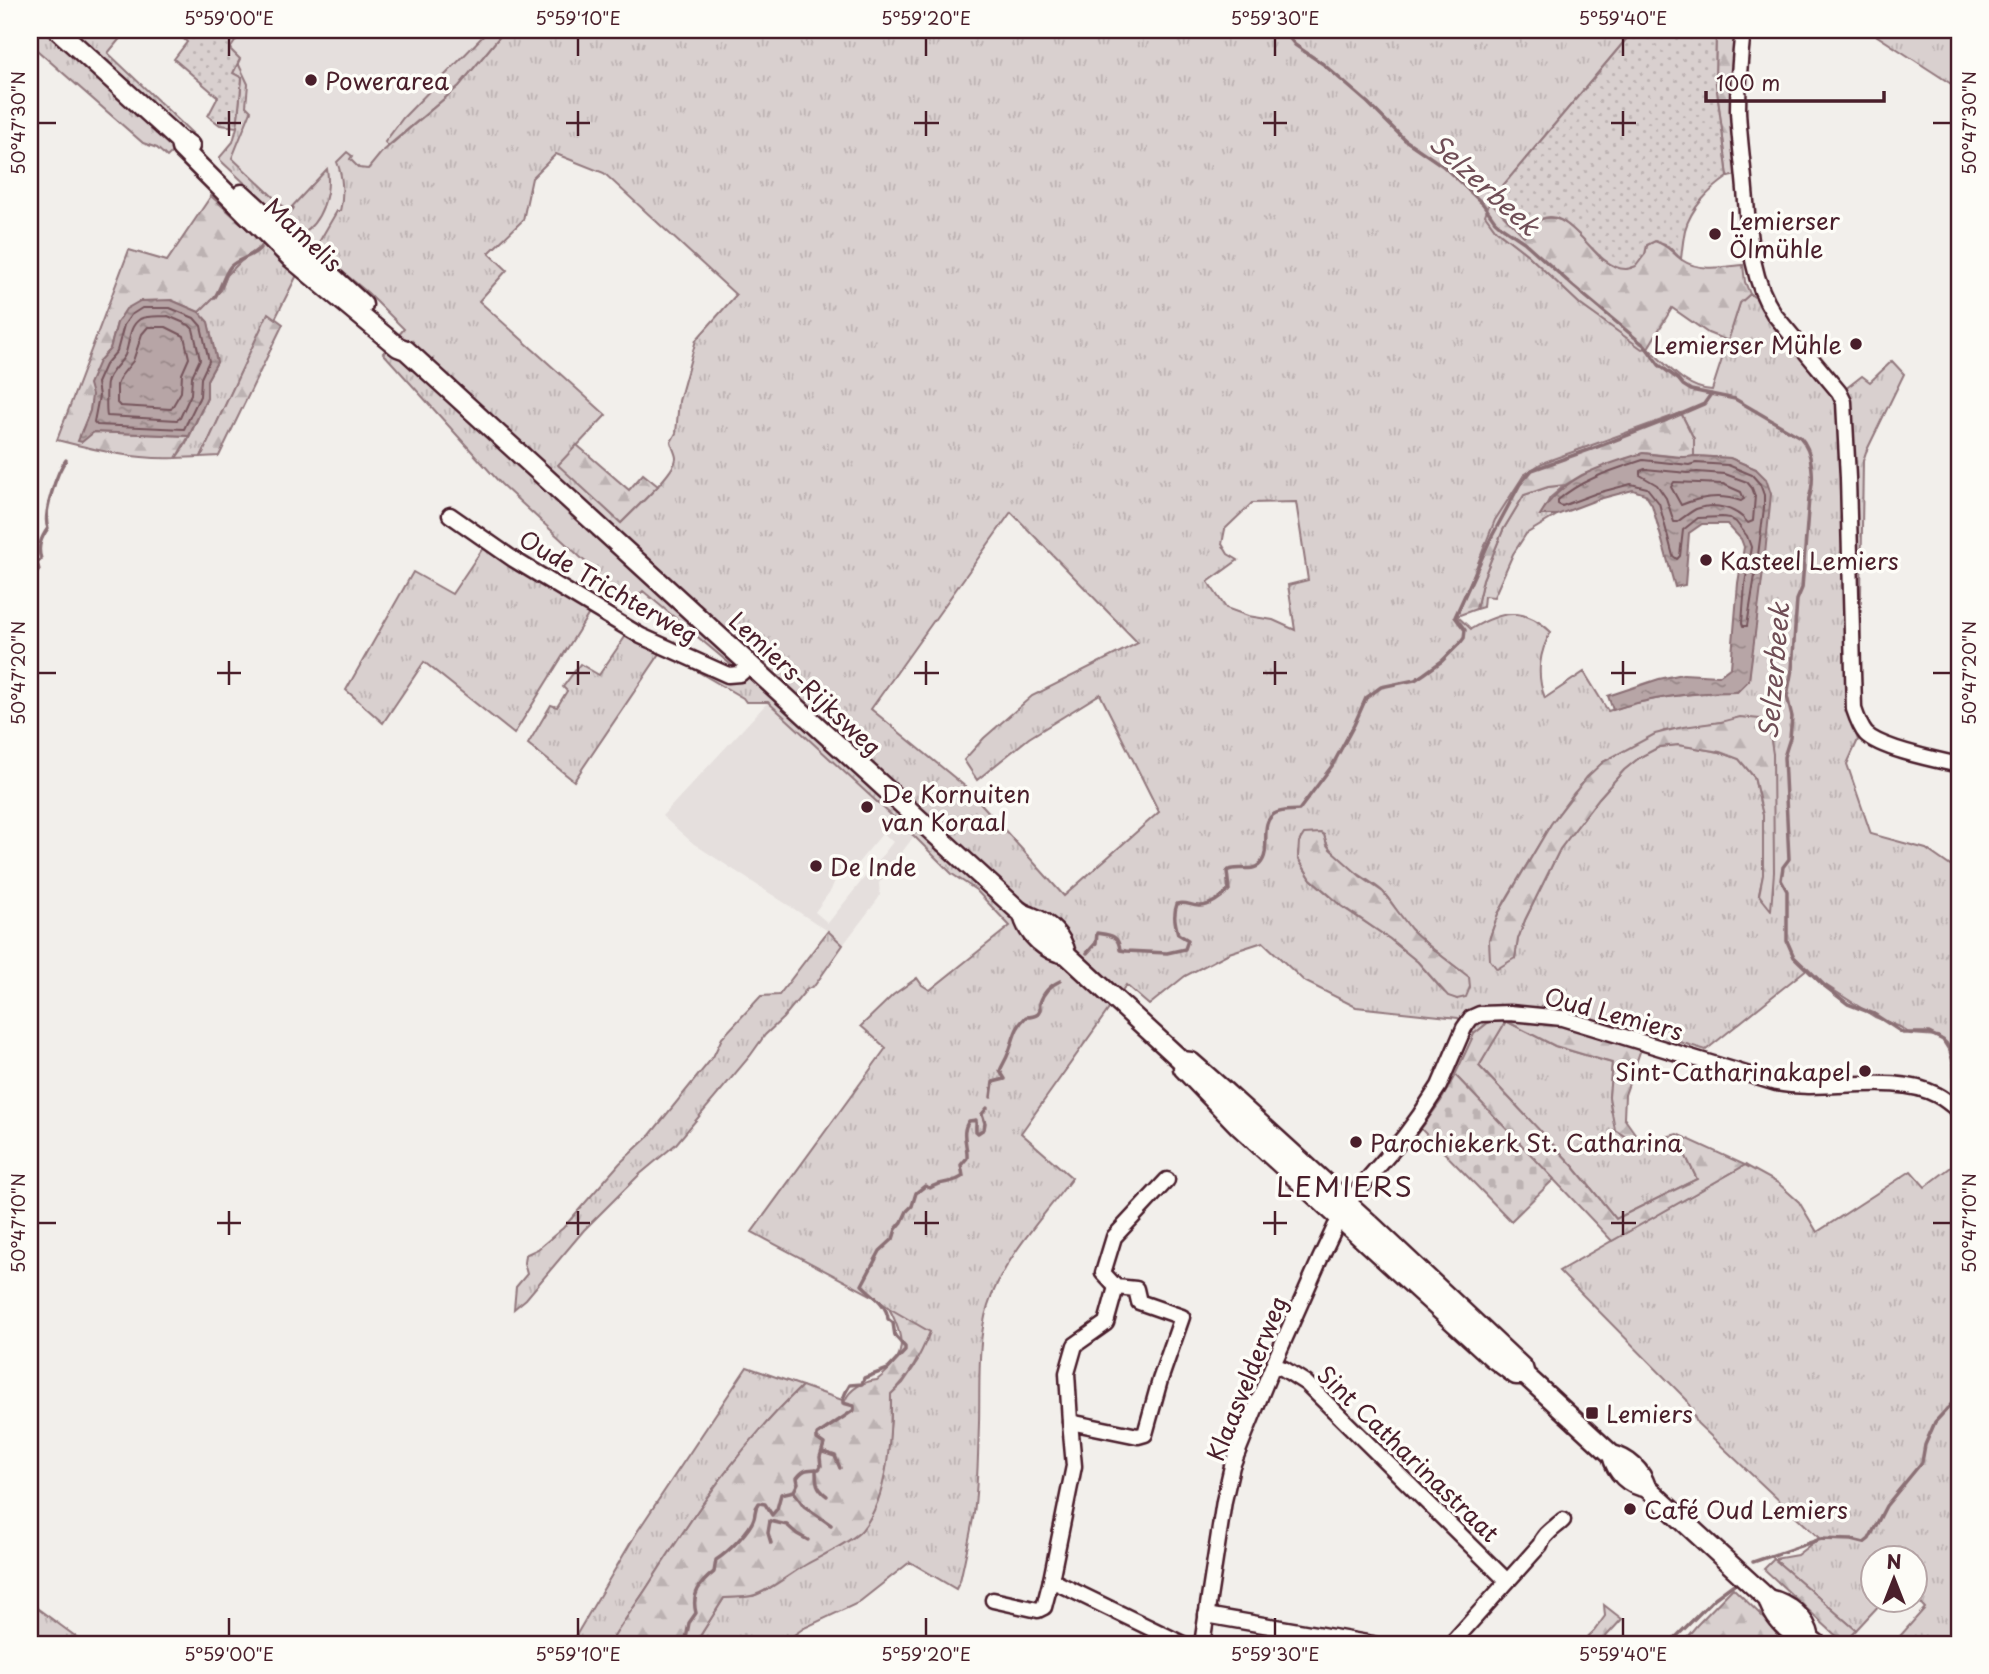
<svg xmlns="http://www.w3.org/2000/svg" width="1989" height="1674" font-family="'Playpen Sans',sans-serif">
	<defs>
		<pattern id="grass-tufts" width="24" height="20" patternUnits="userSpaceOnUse" patternTransform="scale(1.75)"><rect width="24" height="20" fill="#d9d0cf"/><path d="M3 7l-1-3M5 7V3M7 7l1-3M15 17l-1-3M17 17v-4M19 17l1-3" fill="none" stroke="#bcb2b2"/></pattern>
		<pattern id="forest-firs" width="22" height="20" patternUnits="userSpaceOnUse" patternTransform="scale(1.75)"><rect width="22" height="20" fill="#d9d0cf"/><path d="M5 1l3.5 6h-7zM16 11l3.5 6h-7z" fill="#bcb2b2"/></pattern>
		<pattern id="cemetery-stones" width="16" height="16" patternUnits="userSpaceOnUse" patternTransform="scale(1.75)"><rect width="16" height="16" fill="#d9d0cf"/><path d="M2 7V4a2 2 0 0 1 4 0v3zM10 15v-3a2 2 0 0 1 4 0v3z" fill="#bcb2b2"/></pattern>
		<pattern id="garden-dots" width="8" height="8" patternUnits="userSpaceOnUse" patternTransform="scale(1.75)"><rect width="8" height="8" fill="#d9d0cf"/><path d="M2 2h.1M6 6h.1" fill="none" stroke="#bcb2b2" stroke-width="1.8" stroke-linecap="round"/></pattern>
		<pattern id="water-ripples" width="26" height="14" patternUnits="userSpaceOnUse" patternTransform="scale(1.75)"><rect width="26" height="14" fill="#b7a5a6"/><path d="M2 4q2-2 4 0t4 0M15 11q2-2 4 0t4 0" fill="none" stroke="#978687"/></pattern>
	</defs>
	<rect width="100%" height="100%" fill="#f2efeb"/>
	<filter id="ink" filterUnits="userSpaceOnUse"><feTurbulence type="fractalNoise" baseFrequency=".0143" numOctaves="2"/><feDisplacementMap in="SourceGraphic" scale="14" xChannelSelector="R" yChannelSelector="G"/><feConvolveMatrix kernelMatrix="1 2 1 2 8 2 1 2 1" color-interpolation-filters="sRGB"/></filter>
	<g filter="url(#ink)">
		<g fill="#e5dfdd" fill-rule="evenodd">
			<path d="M244,30H505L325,257L220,160L235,142L242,78L229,49Z"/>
			<path d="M768,702L914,836L879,883L880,895L878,899L843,945L828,931L694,844L662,816ZM883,833L893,842L828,923L815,912L831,890L836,878L846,874L857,864Z"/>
		</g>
		<g fill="url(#grass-tufts)" stroke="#92787d" stroke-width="2" fill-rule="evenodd">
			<path d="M30,30H127L108,53L192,133L167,157L157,148L143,143L30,44Z"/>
			<path d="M505,30H1476L1482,35L1487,30H1634L1490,201L1486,215L1496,230L1528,255L1581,305L1642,348H1648C1667,365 1686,389 1712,390L1740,303L1750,294L1757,299L1771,320L1832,391L1839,404L1849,715L1858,740L1847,764L1871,834L1926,849L1959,872V1106L1951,1096L1952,1093L1955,1092V1069L1951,1049L1947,1043L1938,1036L1910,1034L1900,1027L1875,1017L1824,984L1808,968L1706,1050L1680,1042L1641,1049L1494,1018L1474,1034L1458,1018L1356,1007L1304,981L1263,942L1229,953L1185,976L1149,1005L1126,985L1021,1133L1072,1178C1042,1219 1004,1257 988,1306C977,1338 980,1389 979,1423C978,1453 978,1484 974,1513C970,1536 965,1559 960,1581L956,1589L910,1562L858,1603L804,1628L781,1644H695L724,1598L753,1596L767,1590L877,1503L886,1468L891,1419V1394L903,1383L918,1361L889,1308L871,1295L752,1232L886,1048L861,1026L893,995L917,978L922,985L930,990L1010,926L976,890L952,874L914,836L768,702H746L743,698L683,663L703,668L735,670L730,664L643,591L630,603L613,589L599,585L583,576L591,567L501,484L383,353L404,329L368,293L315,249L337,211H340C344,196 343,177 337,162L347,152L352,156L350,159L359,168L368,169L381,153L459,86ZM556,154L604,173L736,295L696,340L679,401L676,433L671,442C672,447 676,454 676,458C676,472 632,512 621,523L559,465L606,415L479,301L507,270L489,253L523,220L532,178ZM1681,413L1694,439V456L1730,458L1756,469L1751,653L1749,680L1737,692C1692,692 1651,697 1608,711L1584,672L1545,698C1536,676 1539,652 1551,632C1524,606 1501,611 1471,629L1457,616L1524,475ZM1296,502L1308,580L1288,585L1295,630L1273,620L1248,616L1226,608L1208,582L1238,560L1228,554L1222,544L1225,529L1252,503ZM1011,512L1138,643L1032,696L984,738L964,760L977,780L1029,738L1100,694L1159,812L1064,896L967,788L871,709ZM1721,722L1773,754V892L1759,895L1763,875V815L1754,777L1739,759L1720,752L1678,745L1659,747L1640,757L1624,770L1599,798L1560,849L1525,920L1518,939L1515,958L1489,940L1498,914L1508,896L1551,824L1574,793L1603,762L1664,731ZM1324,835C1331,863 1361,873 1381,890C1393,902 1399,917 1411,929C1426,945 1444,958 1461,971L1457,999L1444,992L1418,962L1390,939L1341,906L1311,879L1300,862L1298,853L1301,838Z"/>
			<path d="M1868,30H1959V89Z"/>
			<path d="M238,63L248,84L246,106L251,111L232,158L288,211L327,169C331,192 322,223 300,235L220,160V157L233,142L237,127L242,78L233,73Z"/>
			<path d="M264,244L297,275L275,319L268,314L201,457L176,458L186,444L207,398V380L217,362L208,323L199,312L221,290L227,275L240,262Z"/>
			<path d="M1892,361L1904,374L1866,452L1863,461L1860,663L1856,661L1855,588C1860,579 1860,566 1855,557L1852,406L1844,390L1862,376L1870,382Z"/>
			<path d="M1565,485L1550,498L1541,515H1557L1526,534L1513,554L1494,597L1484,596L1483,607L1476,609L1483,579L1503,530L1524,495L1548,487Z"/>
			<path d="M485,545L590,612L514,734L424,662L383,723L346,690L413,572L452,594Z"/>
			<path d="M627,634L661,652L574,781L528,744L551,705L557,707L567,691L563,687L580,664L599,675Z"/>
			<path d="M828,931L843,945L815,985L806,990L783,1018L765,1035L750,1056L676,1144L639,1175L584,1230L526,1299L514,1309L516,1287L527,1274L524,1263L525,1255L538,1249L563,1228L620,1163L650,1135L713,1057L722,1038L761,996L779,995Z"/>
			<path d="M1506,1021L1555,1046L1612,1063L1609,1097L1611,1111L1647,1150L1680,1144L1697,1179L1616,1219L1573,1166L1479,1066Z"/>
			<path d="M1959,1161V1644H1893L1925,1608L1916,1598V1558H1874V1600L1883,1601L1856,1630L1774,1559L1797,1555L1819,1538L1697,1423L1687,1400L1559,1271L1745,1165L1778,1183L1799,1202L1817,1232L1911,1171L1925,1187Z"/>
			<path d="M747,1367L802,1386C739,1447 695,1512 648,1586C636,1605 621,1624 610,1644H571L637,1532Z"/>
			<path d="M30,1603L86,1644H30Z"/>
		</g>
		<g fill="url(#forest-firs)" stroke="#92787d" stroke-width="2" fill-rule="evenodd">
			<path d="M489,30H505L459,86L388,146L385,142L403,118Z"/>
			<path d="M1716,30H1737L1733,109L1737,175L1728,177L1715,76Z"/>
			<path d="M211,196L264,244L240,262L227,275L221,290L199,312L171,300L117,323L110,349L99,361L90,411L80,435L93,432L189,436L176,458C135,460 96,450 57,440L129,250L167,261Z"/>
			<path d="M1490,201L1523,235C1527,232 1531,226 1535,223C1561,203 1586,245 1603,260L1645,254L1647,245L1655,241C1671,247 1670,252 1682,260C1699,272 1724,267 1743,265L1745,282L1750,294L1740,303L1728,341L1708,333L1672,308L1648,348L1642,349L1581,305L1528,255L1496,230L1485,215Z"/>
			<path d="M268,313L283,324L219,456L201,457Z"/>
			<path d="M1681,413L1694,439V456L1690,458L1643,453L1582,475L1565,485L1548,487L1524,495L1503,530L1483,579L1476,609L1457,616L1495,520L1524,475L1542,463Z"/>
			<path d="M577,445L629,490L643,474L658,486L621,523L558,465Z"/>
			<path d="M1740,717L1760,719L1770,735L1773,754L1774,872L1771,910L1759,895L1763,875V815L1754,777L1739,759L1720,752L1678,745L1659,747L1640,757L1624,770L1599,798L1560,849L1525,920L1518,939L1515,958L1497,969L1490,960L1489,940L1498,914L1551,824L1587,777L1603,762L1655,734L1683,727L1721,722Z"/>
			<path d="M1321,833L1324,835L1327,845L1330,849L1360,876L1383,892L1411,929L1430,947L1469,977L1470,987L1466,997L1457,999L1448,996L1418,962L1390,939L1342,906L1311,879L1298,858L1299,842L1304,834Z"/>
			<path d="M1494,1018L1543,1022L1563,1026L1641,1049L1625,1095L1624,1118L1636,1135L1654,1140L1677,1134L1745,1165L1612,1241L1455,1075L1474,1034ZM1506,1021L1555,1046L1612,1063L1609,1097L1615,1130L1647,1150L1680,1144L1697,1179L1616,1219L1573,1166L1479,1066Z"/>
			<path d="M889,1308L930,1332C920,1356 910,1376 891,1394C891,1435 889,1497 862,1530C853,1541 821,1556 807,1564C793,1572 765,1594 751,1596C742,1598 734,1597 724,1598L695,1644H610C621,1624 636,1605 648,1586C695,1512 739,1447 802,1386L845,1401C849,1389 864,1381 877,1380C907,1357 906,1341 889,1308Z"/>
			<path d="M1774,1559L1856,1630L1844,1643L1764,1569Z"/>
			<path d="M1733,1588L1791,1644H1681L1697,1625Z"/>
			<path d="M1604,1605L1622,1619L1599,1644H1580L1594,1631L1605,1616Z"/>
		</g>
		<path fill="url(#cemetery-stones)" stroke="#92787d" stroke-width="2" d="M1455,1075L1554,1179L1511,1221L1421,1129L1441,1101Z"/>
		<g fill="url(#garden-dots)" stroke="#92787d" stroke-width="2">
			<path d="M175,30H240L242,31L230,49L240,59L233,73L242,78L237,127L220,125L208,116L218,97L174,59L187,42Z"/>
			<path d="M1634,30H1716L1715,76L1728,177C1710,189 1691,208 1685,230C1683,240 1682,250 1681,259L1668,246L1655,241L1647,245L1645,254L1636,266C1633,267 1629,269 1626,269C1593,270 1568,196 1535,223C1531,227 1527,232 1524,236L1490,201Z"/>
		</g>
		<g fill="url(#water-ripples)" stroke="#8b6f75" stroke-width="2">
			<path d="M171,300L199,312L208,322L217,362L207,380V398L189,436L94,432L82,442L78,441L90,411L92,395L89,384L99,361L110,349L117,323L126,309L140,301Z"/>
			<path d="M1643,453C1657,455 1681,459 1694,456L1730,458L1756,469L1766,479L1771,494L1764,564L1749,680L1737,692C1694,692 1654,696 1613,710L1608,696L1659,679L1683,674L1719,676L1731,667L1738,583L1744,547L1741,539L1727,524H1702L1689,533L1685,585L1675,587L1652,505L1645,494L1633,490L1599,499L1557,515H1540C1564,475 1602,466 1643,453Z"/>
		</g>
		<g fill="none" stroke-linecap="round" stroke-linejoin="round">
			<g stroke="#76555c" stroke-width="2">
				<path d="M142,308H170L194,318L201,326L209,361L201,378L200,396L184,429L97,425L94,422L99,396L97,383L105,365L117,351L124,325L131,315Z"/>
				<path d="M168,316L189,325L193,329L200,359L192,376L191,394L180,418L177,420L107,416C106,413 106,386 107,383C109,371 120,365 125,355C130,343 128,327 140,319C148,315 160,317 168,316Z"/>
				<path d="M148,327H166L184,336L189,358L182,374L181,392L171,409L120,406L117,403V385L121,376L133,361L142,334Z"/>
				<path d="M1643,460L1689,465L1696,463L1728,465L1752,475L1760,484L1764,495V508L1757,563L1747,626H1743L1742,623L1745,584L1751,547L1747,536L1736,522L1730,518L1722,517L1698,518L1683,530L1680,556L1677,559L1673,556L1659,503L1647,488L1631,484L1597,493L1562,506L1558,504V500C1582,479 1613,470 1643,460Z"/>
				<path d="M1645,469L1688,473L1697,472L1725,474L1747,482L1752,488L1755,496L1753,521L1748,523C1736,508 1715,502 1696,509C1690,512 1683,518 1677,522H1674L1666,498L1657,485L1640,475V471Z"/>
				<path d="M1674,482L1723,484L1741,492L1744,499L1741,501C1721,494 1700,497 1681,505L1671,487Z"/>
			</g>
			<g stroke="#8b6f75" stroke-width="3.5">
				<path d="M1283,30L1295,45L1323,64L1368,103L1405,140L1443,166L1483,204L1495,221L1503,228L1524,242L1573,286L1645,346L1659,365L1678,379L1683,385L1691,390L1735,399L1800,437C1813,450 1815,481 1809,498L1802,588L1797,600L1792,669L1787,696L1792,717L1790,738L1784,757L1789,859L1783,867L1781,880L1787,891V941L1794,957L1822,984L1848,1004L1874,1014L1903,1033H1929L1943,1040L1950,1051L1954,1065L1955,1095L1959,1099"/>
				<path d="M286,217L293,208"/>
				<path d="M215,297C221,288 224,274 231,266C239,258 251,258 260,248"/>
				<path d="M30,595L34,576L39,570L37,563L41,559C37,547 41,538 48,528C42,516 57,471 66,460"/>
				<path d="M1087,953L1096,943L1097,933C1110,935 1119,935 1120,950L1126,951L1167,953L1185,949L1188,940L1178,934C1175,923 1173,915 1177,904C1186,901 1190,906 1199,906C1209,907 1222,897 1229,890L1227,871C1236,865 1252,873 1260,864C1273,850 1257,822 1276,813C1283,810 1292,811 1299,810L1332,766L1354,725L1366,698L1381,687L1415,680L1424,674L1442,661L1461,642L1464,638L1465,630L1455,617L1491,538L1520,484L1532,470L1597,447L1667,420L1704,404L1711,394"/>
				<path d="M991,1097L993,1082L1005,1079L1000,1071C1002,1065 1006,1060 1008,1054C1014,1040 1014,1028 1026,1017C1030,1017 1034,1017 1038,1014C1042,1010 1039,1008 1040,1003C1043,993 1051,985 1060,981"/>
				<path d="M823,1452L835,1456L840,1468"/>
				<path d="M816,1469C816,1482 816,1488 827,1496"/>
				<path d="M794,1492L804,1506L831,1525"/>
				<path d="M770,1521L787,1525L797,1534L808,1540"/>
				<path d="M770,1521L768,1533L771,1543"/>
				<path d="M1753,1562L1821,1539L1852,1540L1864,1543L1869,1539L1886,1506L1922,1462L1925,1445L1935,1422L1959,1396"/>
				<path d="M685,1644L689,1623L696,1613C691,1594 700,1583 714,1572L716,1560C727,1553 750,1531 754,1518C756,1511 754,1509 759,1503L765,1504L772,1515L777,1509L781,1494L794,1491L798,1483L797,1478C804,1468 808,1470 819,1469L821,1466L820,1457L824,1444L817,1439V1435L854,1410V1406L843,1403C842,1397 847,1390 850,1385L862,1384L864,1378L888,1369L905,1351V1347L895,1336L893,1323L888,1319C887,1304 872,1295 862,1285L880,1251L893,1239L896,1229L902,1222L907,1211L912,1206L916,1193L925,1186L930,1188C940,1181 954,1184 963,1176L961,1165L967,1158C968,1144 960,1133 969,1121L976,1120V1131L978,1133L984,1129L985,1123L982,1114L987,1108"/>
				<path d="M1669,1644L1715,1598L1734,1584"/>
			</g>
			<defs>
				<g id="minor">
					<path d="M1743,30C1740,56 1738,83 1738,110C1739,137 1743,164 1745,190C1749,233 1750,278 1774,314L1839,392L1844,402L1848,478L1854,709C1857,718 1860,727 1866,734C1881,749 1937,760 1959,765"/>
					<path d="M450,515L513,559L641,636L728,675L740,674L750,665"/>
					<path d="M1273,1365L1284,1369L1306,1383L1507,1581"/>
					<path d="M1070,1422L1067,1373L1075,1345L1106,1323L1116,1287"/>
					<path d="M1051,1580L1074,1466L1070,1422L1138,1436L1145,1434L1160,1380L1182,1317L1139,1302L1136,1289L1116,1287L1103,1273L1114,1237L1167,1180"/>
					<path d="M993,1600L1038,1610L1044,1607L1051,1580L1183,1644"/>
					<path d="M1206,1615L1373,1644"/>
					<path d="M1202,1644L1224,1501L1232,1466L1273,1365L1320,1259L1335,1227L1341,1219L1347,1203L1404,1137L1420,1115L1439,1086L1464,1028L1471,1018L1480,1014L1510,1013L1562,1018L1776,1083C1826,1093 1893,1072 1937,1095C1945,1099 1952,1105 1959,1111"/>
					<path d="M1451,1644L1540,1545C1544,1533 1555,1528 1563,1520"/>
				</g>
				<g id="major">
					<path d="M58,30L180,141L186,143L190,146"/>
					<path d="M180,141L181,148L291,258L398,347L406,350L1017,909C1022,914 1025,914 1032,917C1048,923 1063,938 1066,954"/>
					<path d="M242,194L363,305"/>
					<path d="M1023,915C1028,935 1046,951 1066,954L1182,1061L1191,1062L1224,1091L1370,1224L1523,1368L1525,1375L1612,1455C1628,1459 1641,1471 1646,1487L1768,1599C1772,1615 1786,1632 1802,1637C1809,1639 1811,1639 1817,1644"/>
					<path d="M1183,1068L1239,1126L1493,1358L1516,1375H1525"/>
					<path d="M1612,1455C1616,1472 1629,1485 1646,1487"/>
					<path d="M1768,1599C1788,1603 1806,1618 1810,1638"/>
				</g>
			</defs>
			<use href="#minor" stroke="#4a1f2b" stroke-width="19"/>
			<use href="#major" stroke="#4a1f2b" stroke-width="23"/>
			<use href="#minor" stroke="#fdfcf7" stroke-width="14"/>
			<use href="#major" stroke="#fdfcf7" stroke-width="18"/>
		</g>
	</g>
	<path fill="none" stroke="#4a1f2b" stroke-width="2.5" d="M229,38V56M578,38V56M926,38V56M1275,38V56M1623,38V56M229,111V136M578,111V136M926,111V136M1275,111V136M1623,111V136M38,123H56M217,123H241M566,123H590M914,123H939M1263,123H1287M1611,123H1636M1933,123H1951M229,661V685M578,661V685M926,661V685M1275,661V685M1623,661V685M38,673H56M217,673H241M566,673H590M914,673H939M1263,673H1287M1611,673H1636M1933,673H1951M229,1211V1235M578,1211V1235M926,1211V1235M1275,1211V1235M1623,1211V1235M38,1223H56M217,1223H241M566,1223H590M914,1223H939M1263,1223H1287M1611,1223H1636M1933,1223H1951M229,1618V1636M578,1618V1636M926,1618V1636M1275,1618V1636M1623,1618V1636"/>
	<g fill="#4a1f2b" stroke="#fdfcf7" stroke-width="2.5">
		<circle cx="311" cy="80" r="7"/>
		<circle cx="1715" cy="234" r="7"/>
		<circle cx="1856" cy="344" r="7"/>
		<circle cx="1706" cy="560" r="7"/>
		<circle cx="867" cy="807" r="7"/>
		<circle cx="816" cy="866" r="7"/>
		<circle cx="1865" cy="1071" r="7"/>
		<circle cx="1356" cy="1142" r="7"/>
		<rect x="1585" y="1406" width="14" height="14" rx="3.5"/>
		<circle cx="1630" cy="1509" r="7"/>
	</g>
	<g text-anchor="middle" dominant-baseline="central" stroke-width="7" stroke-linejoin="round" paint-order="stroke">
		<g font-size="24" fill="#4a1f2b" stroke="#fdfcf7" text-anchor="start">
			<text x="325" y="80">Powerarea</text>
			<text x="1729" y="220">Lemierser<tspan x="1729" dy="28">Ölmühle</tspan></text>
			<text x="1842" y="344" text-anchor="end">Lemierser Mühle</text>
			<text x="1720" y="560">Kasteel Lemiers</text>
			<text x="881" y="793">De Kornuiten<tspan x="881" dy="28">van Koraal</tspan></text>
			<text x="830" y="866">De Inde</text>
			<text x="1851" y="1071" text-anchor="end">Sint-Catharinakapel</text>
			<text x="1370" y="1142">Parochiekerk St. Catharina</text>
			<text x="1606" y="1413">Lemiers</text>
			<text x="1644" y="1509">Café Oud Lemiers</text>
		</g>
		<g font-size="24" fill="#4a1f2b" stroke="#fdfcf7">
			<text transform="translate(304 234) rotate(43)">Mamelis</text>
			<text transform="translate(609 586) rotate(30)">Oude Trichterweg</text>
			<text transform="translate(806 683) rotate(43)">Lemiers-Rijksweg</text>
			<text transform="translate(1614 1013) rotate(15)">Oud Lemiers</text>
			<text transform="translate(1246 1378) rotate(-68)">Klaasvelderweg</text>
			<text transform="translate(1409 1453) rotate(44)">Sint Catharinastraat</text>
		</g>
		<g font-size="26" font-style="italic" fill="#704e56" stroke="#fdfcf7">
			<text transform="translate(1485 184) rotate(42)">Selzerbeek</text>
			<text transform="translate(1773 671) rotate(-85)">Selzerbeek</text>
		</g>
		<g font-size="28" letter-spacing="2" fill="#4a1f2b" stroke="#fdfcf7">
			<text x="1345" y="1185">LEMIERS</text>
		</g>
	</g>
	<rect width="1989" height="1674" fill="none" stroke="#fdfcf7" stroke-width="77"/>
	<g transform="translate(1894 1579)"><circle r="33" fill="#fdfcf7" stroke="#b5a4a5" stroke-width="2"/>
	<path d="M0-5L12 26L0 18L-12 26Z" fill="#4a1f2b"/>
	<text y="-10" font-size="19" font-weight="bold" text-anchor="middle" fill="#4a1f2b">N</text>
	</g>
	<path d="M1706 91v10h178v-10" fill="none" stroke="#4a1f2b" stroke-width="3.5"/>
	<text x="1716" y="91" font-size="21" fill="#4a1f2b" stroke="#fdfcf7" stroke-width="5" paint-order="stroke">100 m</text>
	<rect x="38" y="38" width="1913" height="1598" fill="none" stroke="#4a1f2b" stroke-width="2.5"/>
	<g font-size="18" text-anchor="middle" fill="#4a1f2b">
		<text x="229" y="25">5°59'00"E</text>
		<text x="578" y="25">5°59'10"E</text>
		<text x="926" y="25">5°59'20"E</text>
		<text x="1275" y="25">5°59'30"E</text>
		<text x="1623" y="25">5°59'40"E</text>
		<text transform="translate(19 123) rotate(-90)" y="6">50°47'30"N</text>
		<text transform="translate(1970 123) rotate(-90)" y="6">50°47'30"N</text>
		<text transform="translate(19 673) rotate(-90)" y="6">50°47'20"N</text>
		<text transform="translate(1970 673) rotate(-90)" y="6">50°47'20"N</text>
		<text transform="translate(19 1223) rotate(-90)" y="6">50°47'10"N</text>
		<text transform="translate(1970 1223) rotate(-90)" y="6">50°47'10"N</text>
		<text x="229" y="1661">5°59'00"E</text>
		<text x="578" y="1661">5°59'10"E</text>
		<text x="926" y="1661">5°59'20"E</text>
		<text x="1275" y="1661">5°59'30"E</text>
		<text x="1623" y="1661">5°59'40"E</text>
	</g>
</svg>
